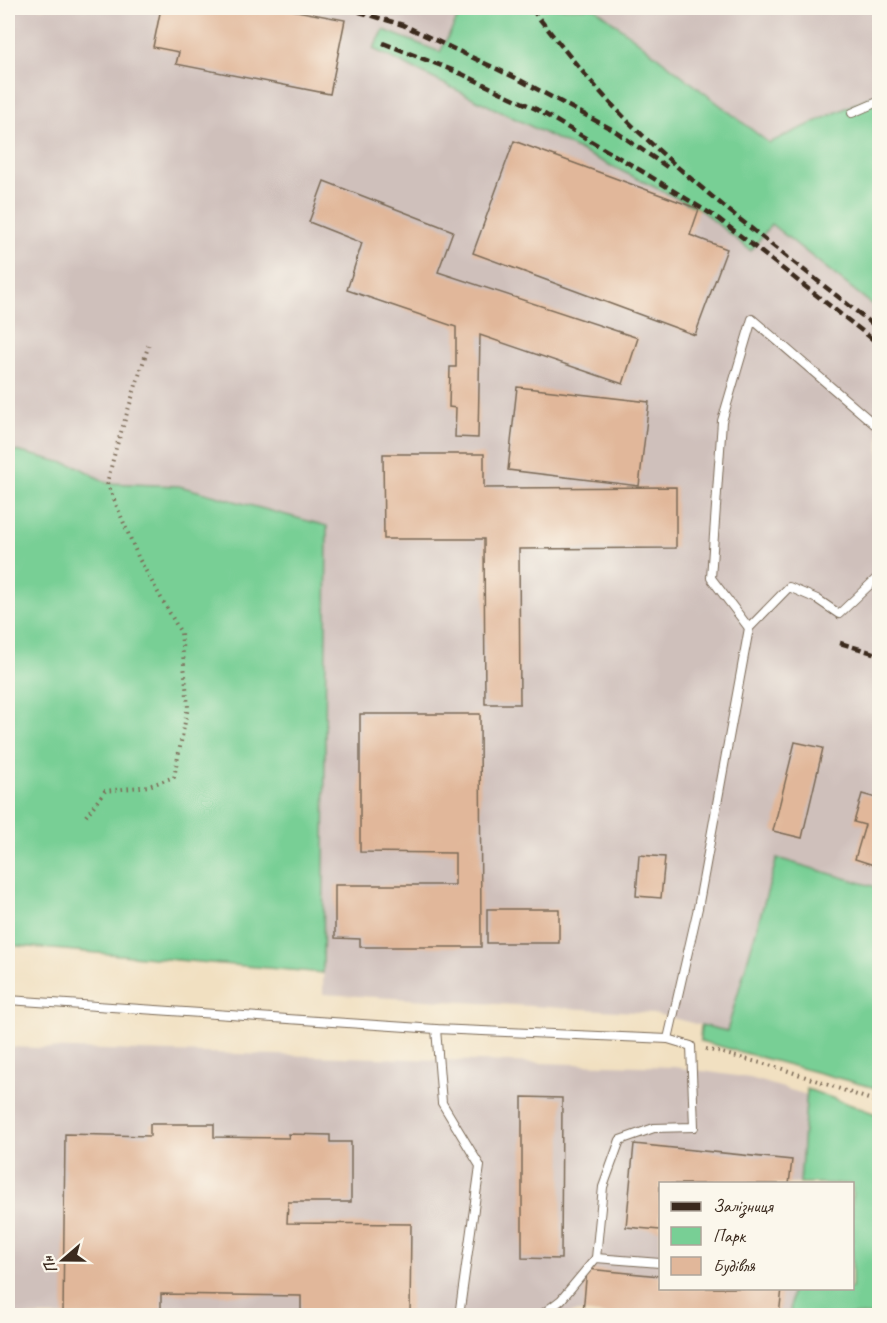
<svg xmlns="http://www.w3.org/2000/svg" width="887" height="1323" font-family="Caveat,sans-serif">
	<rect width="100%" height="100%" fill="#fbf7ec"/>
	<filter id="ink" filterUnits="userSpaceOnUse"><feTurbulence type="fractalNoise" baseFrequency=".0167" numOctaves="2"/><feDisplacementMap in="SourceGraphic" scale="12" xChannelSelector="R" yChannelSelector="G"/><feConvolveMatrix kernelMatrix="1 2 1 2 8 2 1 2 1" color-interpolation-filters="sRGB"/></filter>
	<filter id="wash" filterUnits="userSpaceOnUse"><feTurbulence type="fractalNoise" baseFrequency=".008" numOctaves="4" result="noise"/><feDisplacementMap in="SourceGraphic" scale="24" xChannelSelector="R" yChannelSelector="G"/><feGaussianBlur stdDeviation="1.35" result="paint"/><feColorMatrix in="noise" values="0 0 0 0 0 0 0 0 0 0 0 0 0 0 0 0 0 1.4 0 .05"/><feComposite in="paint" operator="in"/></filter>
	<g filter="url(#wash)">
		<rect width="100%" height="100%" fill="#f1e0c1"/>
		<g fill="#cfc0bb">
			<path d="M8,8H463L440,52L384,30L699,209L750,250L771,223L879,310V888L777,858L727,1032L653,1013L323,994L326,526L179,486L107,483L77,466L8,449Z"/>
			<path d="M595,8H879V93L769,143Z"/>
			<path d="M8,1047L675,1067L750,1078L807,1095L800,1183L660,1184V1288L792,1289L790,1315L612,1316L583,1312L569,1313L567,1316H8Z"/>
		</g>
		<g fill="#78cf95" stroke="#5a7c5a" stroke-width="1.5">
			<path d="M463,8H595L769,143L879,93V310L771,224L751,251L699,209L373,49L384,30L440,52Z"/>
			<path d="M8,449L77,466L107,483L179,486L327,526L323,973L8,945Z"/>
			<path d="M777,858L879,888V1089L700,1041L701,1025L727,1031Z"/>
			<path d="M807,1089L879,1115V1315H790L792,1289L852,1288V1184L800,1183Z"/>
		</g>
		<g id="blocks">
			<g fill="#e1b79a">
				<path d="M161,8H281L345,20L330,94L176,64L179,52L153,47Z"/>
				<path d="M514,141L699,209L690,235L727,249L695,335L473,253Z"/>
				<path d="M324,181L453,231L438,272L638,338L623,384L480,335L478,438L455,437L456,408L449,407L450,367H456V327L347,290L362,243L309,222Z"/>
				<path d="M517,387L649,402L639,486L508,470Z"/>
				<path d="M383,454H484V488L676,487V548L519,549L520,704H485L484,539H384Z"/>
				<path d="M360,714H480L481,947H360V939L335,938V885H455V853L360,852Z"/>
				<path d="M795,742L823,748L802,838L773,831Z"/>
				<path d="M862,794L880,799V867L855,859L865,825L854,822Z"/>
				<path d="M639,855L665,857L661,898L636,896Z"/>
				<rect x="487" y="909" width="72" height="34"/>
				<path d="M522,1097L562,1098L561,1259L522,1258Z"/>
				<path d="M150,1124H214V1137L289,1138L288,1134L330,1135V1142H351V1202H288L287,1223L411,1224L410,1316H301V1296L161,1294V1316H63L65,1134L150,1136Z"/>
				<path d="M634,1144L792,1160L789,1184H660V1230L626,1227Z"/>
				<path d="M587,1269L660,1276V1288H782L779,1316H615L583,1312Z"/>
			</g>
		</g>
	</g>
	<g filter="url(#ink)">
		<use href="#blocks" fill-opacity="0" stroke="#7b6a57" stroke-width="1.5"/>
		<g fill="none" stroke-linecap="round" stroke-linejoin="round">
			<defs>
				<g id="lane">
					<path d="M852,113L880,101"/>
					<path d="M749,628L711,578L722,421L752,319L880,429"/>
					<path d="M8,1000L436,1029L668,1039L691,1046L694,1127L654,1128L620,1140L603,1187L596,1258"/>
					<path d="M436,1029L442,1103L480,1166L459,1316"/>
					<path d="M668,1039L698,908L749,628L789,587L817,599L839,614L880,575"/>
					<path d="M540,1316L561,1300L596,1258L660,1263"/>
				</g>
			</defs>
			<use href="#lane" stroke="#7b6a57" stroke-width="10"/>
			<g stroke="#7b6a57" stroke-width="4" stroke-dasharray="1.5 4.5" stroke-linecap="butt">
				<path d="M86,816L105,791L149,786L174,777L188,707L181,633L139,559L107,483L116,448L149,344"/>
				<path d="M706,1049L780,1068L880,1103"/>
			</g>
			<use href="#lane" stroke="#fff" stroke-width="8"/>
			<g stroke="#3b2a1e" stroke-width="4.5" stroke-dasharray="9 4.5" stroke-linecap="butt">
				<path d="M346,8L403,25L516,78L615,131L667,167"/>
				<path d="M531,8C565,51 599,94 639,132C714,203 799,265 880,330"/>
				<path d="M383,43L462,74L536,109L640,170L719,219L880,345"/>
				<path d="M840,643L880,655"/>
			</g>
		</g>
	</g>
	<rect width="887" height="1323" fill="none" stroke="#fbf7ec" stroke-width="30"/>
	<rect x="659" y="1182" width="195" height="108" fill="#fbf7ec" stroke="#aea59a" stroke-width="1.5"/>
	<rect x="671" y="1202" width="30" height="9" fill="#3b2a1e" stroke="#aea59a" stroke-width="1.5"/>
	<text x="713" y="1212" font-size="18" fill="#3b2a1e">Залізниця</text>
	<rect x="671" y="1227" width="30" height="18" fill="#78cf95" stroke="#aea59a" stroke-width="1.5"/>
	<text x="713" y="1242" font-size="18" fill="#3b2a1e">Парк</text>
	<rect x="671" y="1257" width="30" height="18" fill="#e1b79a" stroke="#aea59a" stroke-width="1.5"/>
	<text x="713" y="1272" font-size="18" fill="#3b2a1e">Будівля</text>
	<g transform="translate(63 1260) rotate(250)" stroke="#fbf7ec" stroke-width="4.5" paint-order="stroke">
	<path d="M0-4.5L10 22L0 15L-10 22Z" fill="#3b2a1e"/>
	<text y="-9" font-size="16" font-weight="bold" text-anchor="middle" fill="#3b2a1e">Пн</text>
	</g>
</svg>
